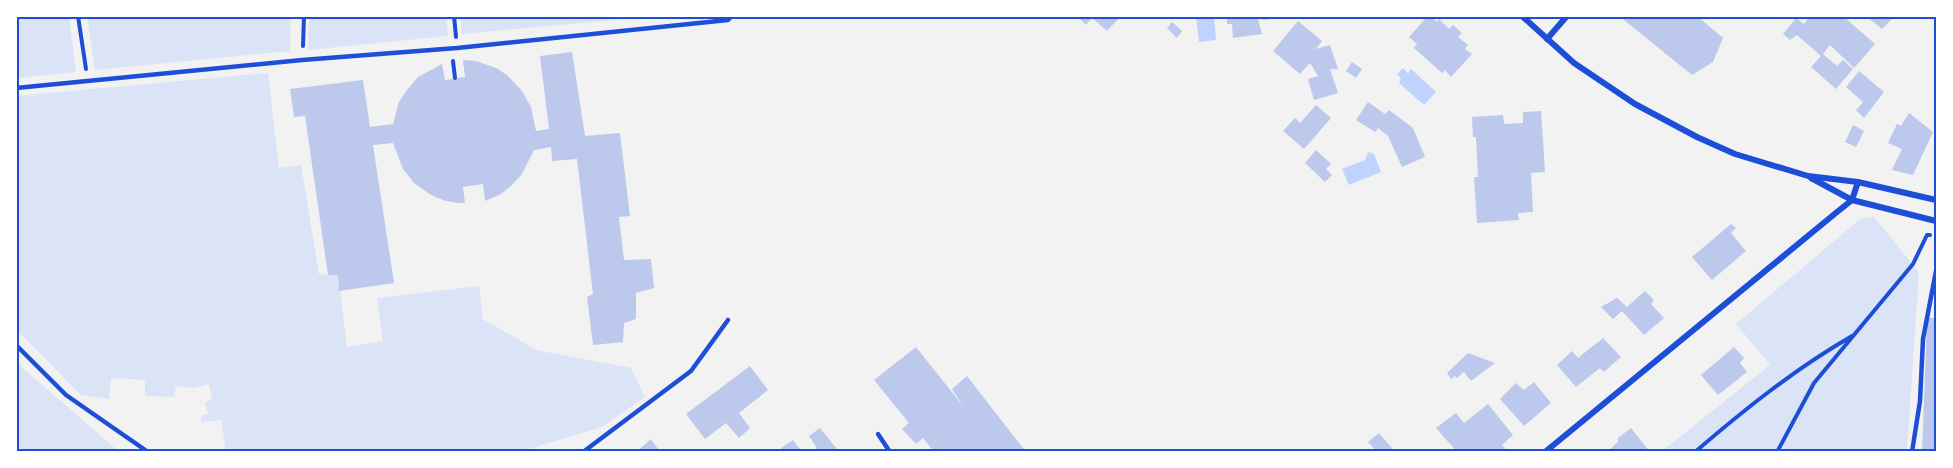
<svg xmlns="http://www.w3.org/2000/svg" width="1953" height="468" font-family="'Alegreya Sans',sans-serif">
	<rect width="100%" height="100%" fill="#f2f2f2"/>
	<g fill="#dbe4f7">
		<path d="M460,16H648V17L462,34Z"/>
		<path d="M16,17H69L76,72L17,78Z"/>
		<path d="M87,17H291L290,51L95,70Z"/>
		<path d="M309,17H446L448,36L308,50Z"/>
		<path d="M268,73L279,168L301,165L319,274L338,275L347,347L383,341L377,298L479,286L483,319L536,350L631,368L645,397L602,427L522,451L226,452L221,420L202,422L201,416L208,414L205,403L212,398L209,384L194,388L176,386L174,397L145,396V380L111,378L109,399L81,395L17,330L16,96Z"/>
		<path d="M1874,217L1919,272L1907,451L1661,452L1770,365L1736,324L1860,219Z"/>
		<path d="M17,363L118,451H17Z"/>
	</g>
	<g fill="#bfd3fe">
		<path d="M1196,17H1214L1216,40L1199,42Z"/>
		<path d="M1403,68L1408,73L1411,69L1436,92L1424,105L1399,83L1401,79L1397,74Z"/>
		<path d="M1368,152L1374,154L1381,172L1349,185L1342,169L1365,160Z"/>
	</g>
	<g fill="#bdc9ec">
		<path d="M1077,16H1121L1107,31L1092,18L1086,25Z"/>
		<path d="M1227,16H1267L1268,20L1258,19L1262,34L1233,38L1232,24H1227Z"/>
		<path d="M1428,16L1438,22L1439,19L1449,29L1453,25L1462,33L1458,37L1468,45L1465,49L1472,54L1451,77L1445,70L1442,73L1414,48L1417,44L1409,37Z"/>
		<path d="M1619,16H1697L1723,38L1713,62L1692,75Z"/>
		<path d="M1810,16H1843L1875,44L1854,68L1830,45L1823,54L1837,66L1843,60L1853,69L1836,89L1811,67L1821,56L1797,35L1790,40L1783,34L1796,18L1804,24Z"/>
		<path d="M1866,16H1895L1882,29Z"/>
		<path d="M1298,21L1322,41L1316,49L1330,45L1338,69H1330L1338,93L1314,100L1308,79L1318,76L1310,63L1300,74L1273,51Z"/>
		<path d="M1172,22L1182,31L1177,38L1167,28Z"/>
		<path d="M572,52L585,136L620,133L630,216L619,217L624,260L651,259L654,288L636,293V319L624,323L623,342L593,345L587,297L593,294L577,159L552,161L551,147L534,150L522,174L511,186L501,194L485,201L483,184L463,187L465,203H458L446,201L431,195L414,183L403,169L393,143L373,145L394,283L339,291L338,275H328L305,116L294,117L290,89L363,80L370,127L393,124L399,102L407,90L418,77L442,64L445,80L465,77L463,60L476,61L496,68L507,75L522,91L531,107L536,131L549,129L540,56Z"/>
		<path d="M1352,62L1362,69L1356,78L1346,71Z"/>
		<path d="M1859,71L1884,92L1864,118L1856,110L1863,102L1846,87Z"/>
		<path d="M1368,102L1385,114L1389,110L1413,128L1425,157L1402,167L1388,136L1378,128L1375,132L1356,120Z"/>
		<path d="M1316,105L1331,118L1304,149L1283,131L1295,118L1300,123Z"/>
		<path d="M1541,111L1545,172L1531,173L1533,212L1518,213L1519,220L1477,223L1474,177H1478L1476,137H1473L1472,117L1503,115L1504,124L1523,123V112Z"/>
		<path d="M1909,113L1933,132L1913,175L1892,170L1902,149L1888,143L1897,124L1901,126Z"/>
		<path d="M1853,125L1864,131L1856,147L1845,142Z"/>
		<path d="M1316,150L1331,164L1326,169L1332,175L1325,182L1305,163Z"/>
		<path d="M1731,224L1736,228L1731,233L1746,251L1712,280L1692,257Z"/>
		<path d="M1645,291L1654,300L1651,304L1664,318L1644,335L1622,311L1613,319L1601,307L1617,298L1627,307Z"/>
		<path d="M1927,318H1936V452H1922Z"/>
		<path d="M1603,338L1621,357L1604,372L1600,368L1576,387L1557,365L1572,351L1578,358Z"/>
		<path d="M916,347L963,406L952,389L967,376L1026,452H934L923,438L916,444L902,429L909,423L874,380Z"/>
		<path d="M1734,347L1744,358L1740,363L1747,372L1718,395L1701,375Z"/>
		<path d="M1468,353L1495,363L1471,381L1464,372L1457,378L1455,376L1451,379L1447,373Z"/>
		<path d="M750,366L768,390L739,413L750,428L739,438L726,423L705,439L686,414Z"/>
		<path d="M1534,382L1551,403L1524,426L1500,399L1516,383L1524,390Z"/>
		<path d="M1488,404L1513,435L1502,445L1507,451L1505,452H1457L1436,428L1456,413L1464,423Z"/>
		<path d="M820,428L837,449L834,452H811L817,448L809,436Z"/>
		<path d="M1631,428L1650,452H1607L1618,442V438Z"/>
		<path d="M1379,433L1392,448L1389,452H1377L1368,442Z"/>
		<path d="M651,439L660,452H636Z"/>
		<path d="M793,440L802,452H783L781,448Z"/>
	</g>
	<g fill="none" stroke-linecap="round" stroke-linejoin="round">
		<g stroke="#1d4ed8" stroke-width="4">
			<path d="M78,16L86,69"/>
			<path d="M454,16L456,37"/>
			<path d="M303,46L304,16"/>
			<path d="M453,61L455,78"/>
			<path d="M1695,452C1745,409 1795,369 1852,336"/>
			<path d="M1777,452L1814,383L1913,264L1927,235H1930"/>
		</g>
		<g stroke="#1d4ed8" stroke-width="4.5">
			<path d="M16,88L302,60L457,48L728,20L732,16"/>
			<path d="M1936,271L1932,292H1936"/>
			<path d="M16,345L66,395L148,452"/>
			<path d="M878,434L890,452"/>
			<path d="M583,452L691,371L728,320"/>
			<path d="M1912,452L1920,401L1923,339L1932,292"/>
		</g>
		<g stroke="#1d4ed8" stroke-width="6">
			<path d="M1522,16L1574,63L1635,104L1697,137L1735,154L1808,176L1858,182L1936,200"/>
			<path d="M1547,39L1567,16"/>
			<path d="M1811,178L1852,200L1936,221"/>
			<path d="M1545,452L1837,212L1852,200L1858,182"/>
		</g>
	</g>
	<rect width="1953" height="468" fill="none" stroke="#ffffff" stroke-width="36"/>
	<rect x="18" y="18" width="1917" height="432" fill="none" stroke="#1d4ed8" stroke-width="2"/>
</svg>
